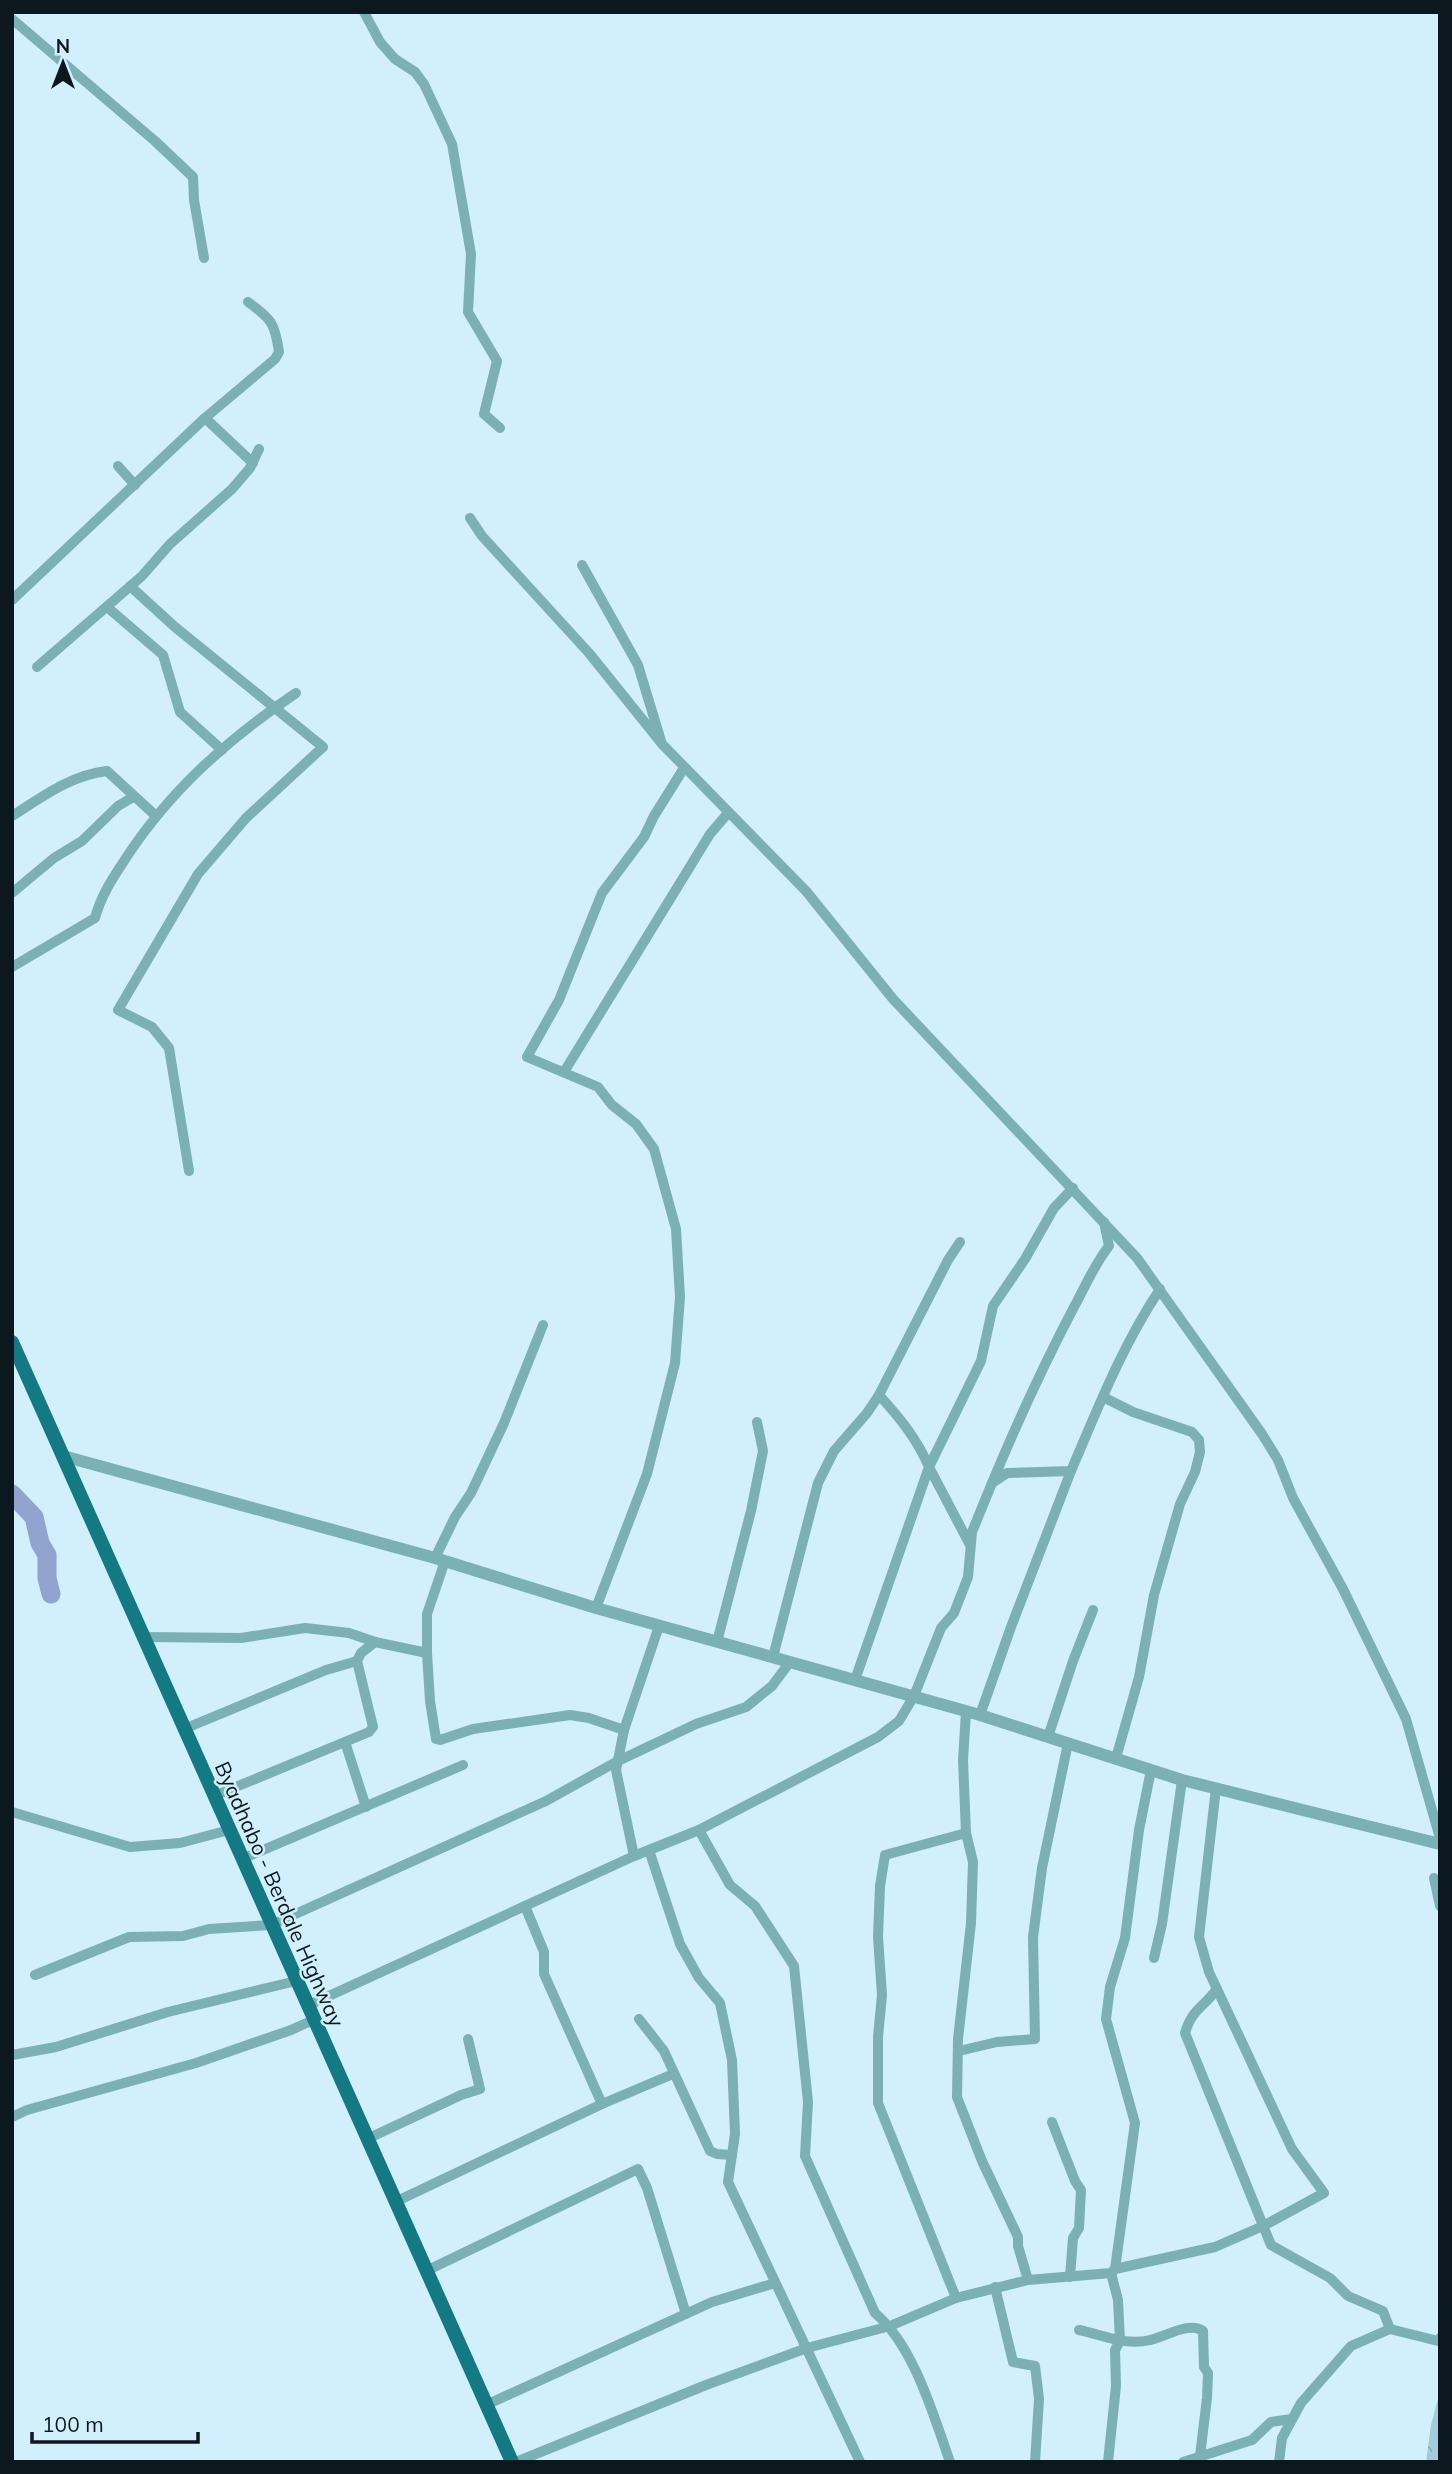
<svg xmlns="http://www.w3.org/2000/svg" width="1452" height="2474" font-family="Mulish,sans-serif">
	<defs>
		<pattern id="forest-crowns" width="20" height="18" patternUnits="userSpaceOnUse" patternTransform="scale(1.75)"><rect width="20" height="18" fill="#a2cbdc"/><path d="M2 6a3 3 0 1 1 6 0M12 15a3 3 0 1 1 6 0" fill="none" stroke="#8aaebc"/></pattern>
	</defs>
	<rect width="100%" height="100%" fill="#d1effc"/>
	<path fill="url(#forest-crowns)" d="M1440,2391V2462H1426L1431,2425Z"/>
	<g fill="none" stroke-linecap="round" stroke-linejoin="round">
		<path stroke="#90a4cf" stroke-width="19" d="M12,1494L34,1517L40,1543L47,1555V1578L51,1594"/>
		<g stroke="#7ab0b6" stroke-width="10">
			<path d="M364,12L380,42L395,59L415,72L424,84L452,144L471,254L468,312L497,361L484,414L500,428"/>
			<path d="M12,19L155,141L193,177L194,200L204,258"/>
			<path d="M205,418L253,463"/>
			<path d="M118,466L135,485"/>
			<path d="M470,518L482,536L589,653L663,745L806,891L893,999L1137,1258L1262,1434L1278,1460L1293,1498L1343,1589L1406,1719L1440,1838"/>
			<path d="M582,565L638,665L661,741"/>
			<path d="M130,586L175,627L323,747L246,818L198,874L118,1010L152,1027L169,1048L189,1171"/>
			<path d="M12,600L205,418L275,359L279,352C275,324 272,319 248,302"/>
			<path d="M107,607L163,655L180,712L222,750"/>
			<path d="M37,667L142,576L170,544L232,489L250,468L259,449"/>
			<path d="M12,816C42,797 71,775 107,771L156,816"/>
			<path d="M12,893L54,858L82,841L118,806L133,797"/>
			<path d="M12,967L95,918C101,896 112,879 124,861C169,791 228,739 296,693"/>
			<path d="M564,1072L710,834L728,813"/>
			<path d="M1103,1397L1133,1412L1192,1432L1199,1440L1200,1452L1195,1472L1180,1504L1154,1595L1139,1677L1116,1758"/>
			<path d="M992,1483C1017,1423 1044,1364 1074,1307C1086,1285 1094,1265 1109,1246L1104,1222"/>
			<path d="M970,1545L929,1467L981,1361L993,1306L1025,1259L1054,1208L1073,1188"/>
			<path d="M435,1558L455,1517L471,1493L504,1423L543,1325"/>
			<path d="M596,1608L647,1474L675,1363L680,1297L676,1229L654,1149L636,1124L612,1105L598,1087L527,1057L559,1000L602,893L644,837L654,816L684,768"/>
			<path d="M143,1637L241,1638L305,1628L349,1633L375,1642"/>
			<path d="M717,1642L751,1511L763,1451L757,1422"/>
			<path d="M427,1653L430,1701L436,1739L440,1740L473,1729L570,1715L589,1718L624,1730L659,1626"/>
			<path d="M773,1657L818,1483L834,1451L867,1413L879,1395L948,1260L960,1242"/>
			<path d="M855,1680L929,1467C917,1439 900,1418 879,1395"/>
			<path d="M966,1712L963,1760L966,1833L973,1862L971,1923L958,2039L957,2097L982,2161L1018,2237V2246L1028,2280"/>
			<path d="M980,1715L1011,1627L1071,1471"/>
			<path d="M184,1729L326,1670L357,1661"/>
			<path d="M624,1730L616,1770L634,1856"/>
			<path d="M1048,1737L1073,1661L1093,1610"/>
			<path d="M345,1742L366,1807"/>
			<path d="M214,1796L369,1732L373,1727L357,1661L361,1653L375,1642L427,1653V1614L445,1561"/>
			<path d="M12,1812L130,1847L180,1843L229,1830"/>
			<path d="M699,1830L730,1885L755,1906L794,1966L808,2102L805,2156L875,2313C914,2346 933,2414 950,2462"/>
			<path d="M649,1850L680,1944L699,1978L720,2003L732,2060L735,2134L728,2182L860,2462"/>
			<path d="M242,1859L463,1765"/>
			<path d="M1434,1878L1440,1906"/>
			<path d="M525,1906L544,1952V1974L602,2104"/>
			<path d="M1154,1958L1162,1924L1182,1780"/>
			<path d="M35,1975L129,1937L183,1936L209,1929L271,1925L546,1801L616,1762L696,1724L746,1707L772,1686L790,1662"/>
			<path d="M1217,1989C1203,2008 1192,2009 1185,2033L1271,2245L1330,2278L1348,2296L1383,2311L1390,2329"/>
			<path d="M307,2006L634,1856L699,1830L878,1737L899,1721L914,1696L941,1628L954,1613L968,1577L972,1532L992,1483L1007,1473L1071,1471C1098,1408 1122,1346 1160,1289"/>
			<path d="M639,2019L664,2051L710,2151L717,2154L732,2155"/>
			<path d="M959,2051L997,2042L1035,2039L1033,1937L1042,1868L1068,1743"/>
			<path d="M12,2055L56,2047L168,2012L296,1981"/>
			<path d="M12,2117L27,2110L196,2063L291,2030L313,2020"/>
			<path d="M1052,2122L1075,2181L1081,2190L1079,2228L1073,2238L1070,2277"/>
			<path d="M367,2139L461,2095L480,2089L468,2039"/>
			<path d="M395,2202L602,2104L673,2074"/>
			<path d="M1115,2269L1135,2123L1106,2019L1110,1987L1125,1938L1139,1830L1151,1770"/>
			<path d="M426,2271L638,2169L647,2188L686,2314"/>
			<path d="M995,2287L1013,2362L1035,2366L1039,2399L1035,2462"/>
			<path d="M956,2298L878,2103V2037L882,1995L878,1937L880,1886L885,1855L966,1833"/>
			<path d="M1079,2330C1103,2335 1125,2346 1150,2340C1165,2337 1189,2321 1203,2331L1204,2367L1208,2373L1207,2398L1200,2456"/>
			<path d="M486,2405L712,2302L775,2283"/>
			<path d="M516,2462L706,2385L807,2348L890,2326L956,2298L1028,2280L1111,2273L1115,2269L1215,2247L1263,2226L1324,2193L1292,2149L1209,1972L1199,1937L1216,1788"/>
			<path d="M1108,2462L1116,2386L1115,2350L1120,2341L1118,2300L1111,2273"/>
			<path d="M1183,2462L1252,2440L1271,2422L1292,2419"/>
			<path d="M1279,2462L1282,2438L1301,2403L1351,2346L1390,2329L1438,2341L1440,2338"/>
		</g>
		<path stroke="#7ab0b6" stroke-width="12" d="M63,1456L435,1558L596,1608L980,1715L1182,1780L1440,1844"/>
		<path stroke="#137a83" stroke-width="14" d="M12,1342L512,2462"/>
	</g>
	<g text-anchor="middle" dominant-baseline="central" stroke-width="5" stroke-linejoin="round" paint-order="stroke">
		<g font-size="21" fill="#0b191f" stroke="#d1effc">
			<text transform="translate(280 1894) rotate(66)">Byadhabo - Berdale Highway</text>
		</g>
	</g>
	<rect width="1452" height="2474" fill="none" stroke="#0b191f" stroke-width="28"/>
	<g transform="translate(63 63)" stroke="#d1effc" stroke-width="5" paint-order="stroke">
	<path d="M0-5L12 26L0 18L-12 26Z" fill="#0b191f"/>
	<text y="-10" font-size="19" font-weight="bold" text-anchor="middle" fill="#0b191f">N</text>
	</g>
	<path d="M32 2432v10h166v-10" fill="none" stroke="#0b191f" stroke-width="3.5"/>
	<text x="42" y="2432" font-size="21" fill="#0b191f" stroke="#d1effc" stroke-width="5" paint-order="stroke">100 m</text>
</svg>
